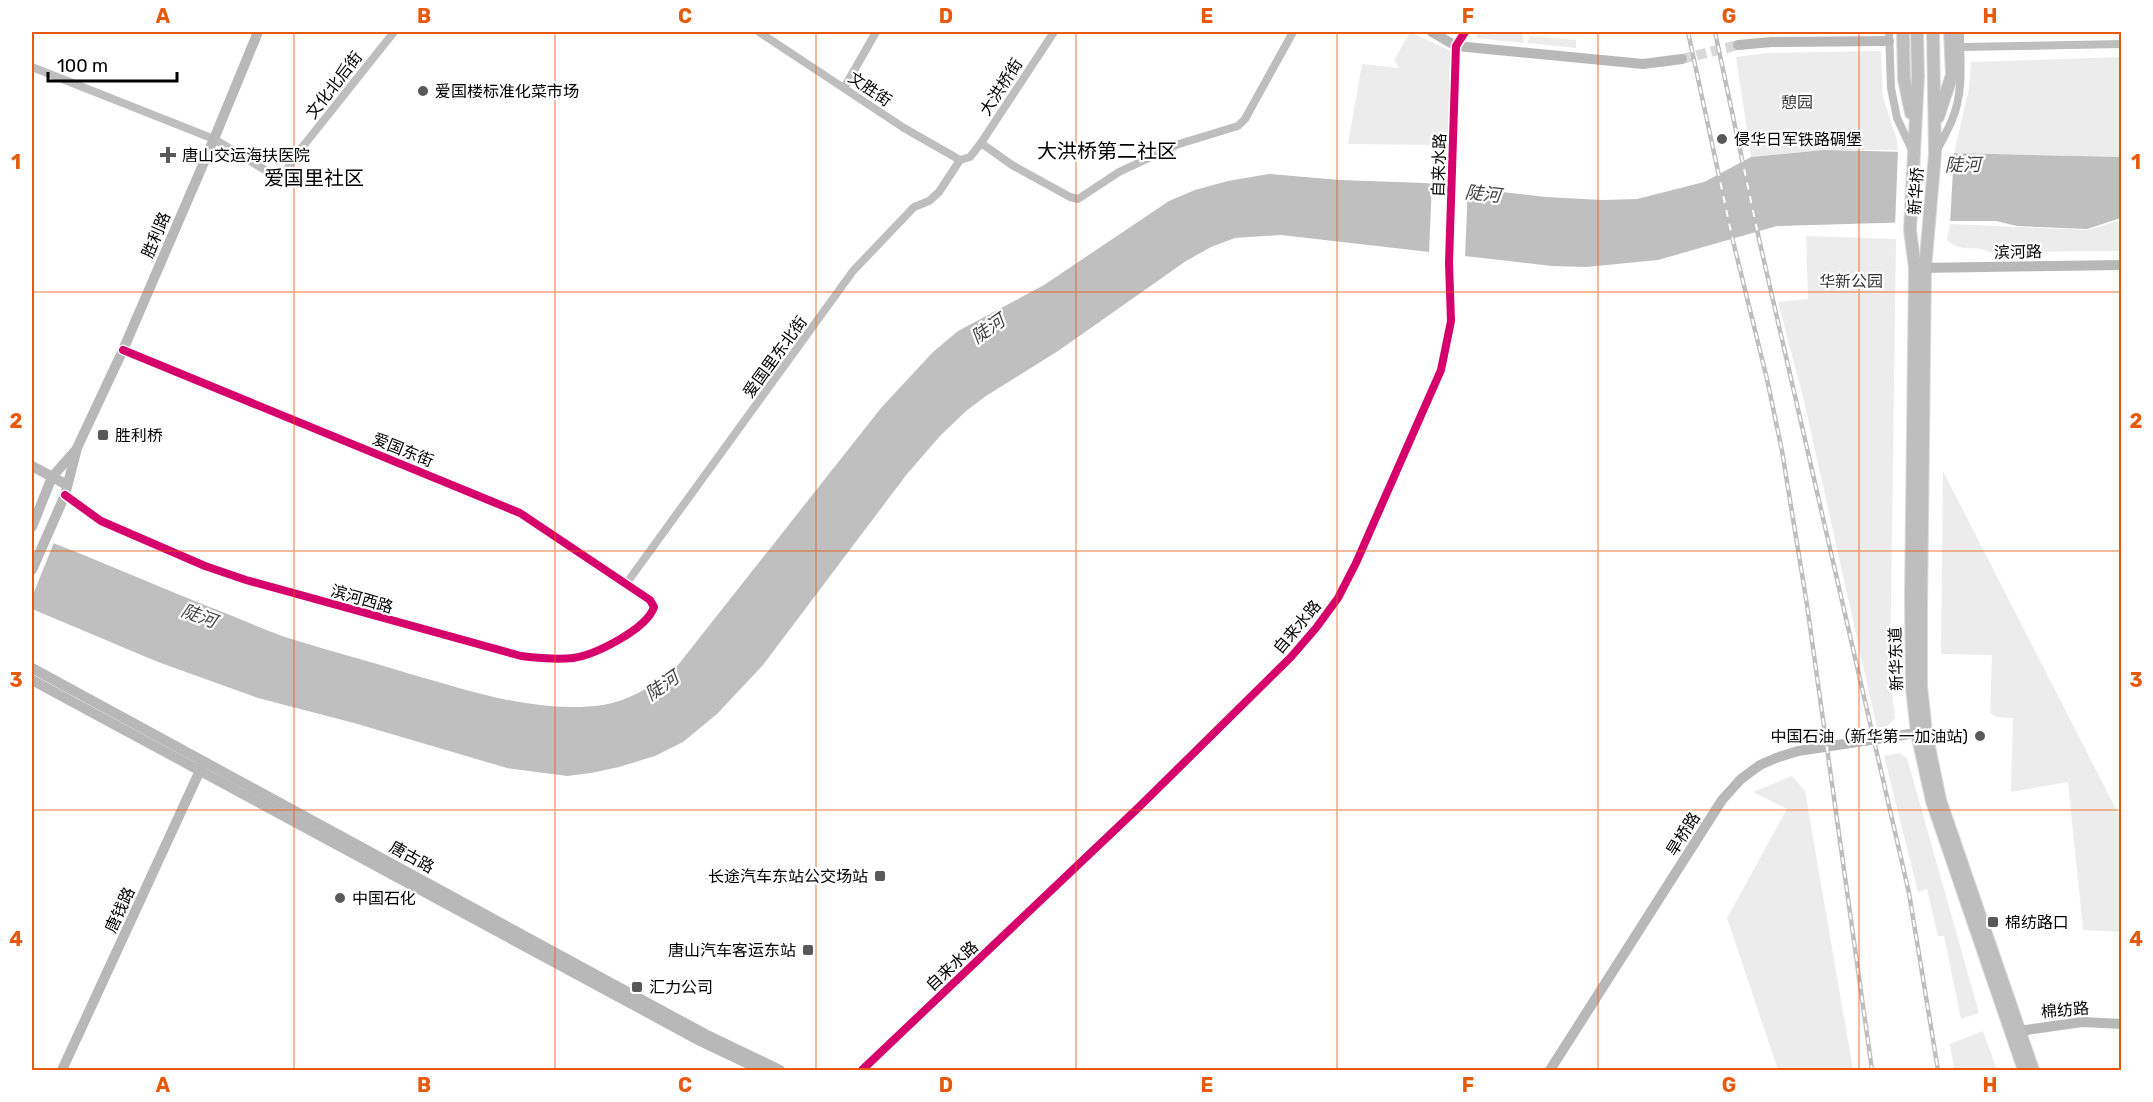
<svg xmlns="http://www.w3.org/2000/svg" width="2153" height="1102" font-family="Rubik,'Noto Sans SC',sans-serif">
	<rect width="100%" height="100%" fill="#fff"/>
	<g fill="#ececec">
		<path d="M1410,32L1451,51L1448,145L1348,144L1362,64L1399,68L1394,60Z"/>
		<path d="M1476,32H1522L1524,43L1477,38Z"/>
		<path d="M1529,36L1576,40V48L1528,43Z"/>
		<path d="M1881,51L1883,97L1897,140L1898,150H1823L1751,157L1736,57L1768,53Z"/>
		<path d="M2121,57V157L1954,153L1969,88L1971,62Z"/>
		<path d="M2121,220V251L1989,252C1972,243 1965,255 1947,240L1950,224L2088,230Z"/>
		<path d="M1806,236L1896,239L1890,674L1895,718L1888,726L1877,728L1804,401L1778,302L1808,299Z"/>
		<path d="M1943,471L2121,819V932L2083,930L2068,782L2011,792L2013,718L1996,717L1990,713L1992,655L1941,654Z"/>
		<path d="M1899,753L1907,758L1979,1013L1961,1019L1944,936H1938L1927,889L1918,892L1884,756Z"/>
		<path d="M1792,776L1805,791L1853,1070H1778L1727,918L1787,809L1753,792Z"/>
		<path d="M1983,1031L1997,1070H1954L1950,1044Z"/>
	</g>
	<path fill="#bfbfbf" d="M1823,150L2121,157V218L2087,229L2017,226L1996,221H1951L1777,226L1658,260L1586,267L1552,266L1281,235L1235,238L1211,247L1186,261L1058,351L986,396L966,411L940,436L907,474L763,665L717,714L683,742L655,756L619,767L591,773L567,776L507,768L354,723L258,698L158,662L32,609V535C97,559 161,588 225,613C245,621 265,630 285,637C325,650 366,660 407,673C470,691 536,714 603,705C630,701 658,683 678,665L881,408L933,352L958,331L1044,285L1169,201L1195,190L1228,181L1269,174L1340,180L1425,183L1546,197L1603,200L1637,199L1704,182L1751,157Z"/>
	<g fill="#fff">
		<path d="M1898,150L1954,153L1950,224L1895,226Z"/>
		<path d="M1432,181L1468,185L1465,258L1429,254Z"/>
		<path d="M32,532L55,540L32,597Z"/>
	</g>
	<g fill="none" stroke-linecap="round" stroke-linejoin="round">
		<path stroke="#d9d9d9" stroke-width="10" stroke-dasharray="10 5" stroke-linecap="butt" d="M1682,59L1738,45"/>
		<defs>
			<g id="primary">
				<path d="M1903,32L1904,79L1911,113"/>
				<path d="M1917,32L1918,76L1910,230L1915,268L1911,597L1912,688L1917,733L1932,801L2024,1070"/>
				<path d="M1933,32L1935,154L1925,269L1921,609V686L1926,732L1940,800L2033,1070"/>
				<path d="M1938,117L1952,75L1950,32"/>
			</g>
		</defs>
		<use href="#primary" stroke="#dbdbdb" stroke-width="14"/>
		<g stroke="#bebebe" stroke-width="8">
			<path d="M759,32L904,128L960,160L970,157L981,143L1054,32"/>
			<path d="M1889,32L1891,88L1897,118L1913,152"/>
			<path d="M1456,46L1465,32"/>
			<path d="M1960,47L2122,44"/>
			<path d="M32,67L214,139L275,176L286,171L296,155L394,32"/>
			<path d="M844,88L876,32"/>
			<path d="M981,143L1012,165L1070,197L1078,199L1119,172L1179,144L1238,126L1245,119L1293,32"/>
			<path d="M1937,150C1942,140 1948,130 1952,120C1964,92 1960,61 1960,32"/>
			<path d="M65,495L101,521L205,566L246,580L521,656C538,658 556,660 573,658C595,655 647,629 654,607L650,600L520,513L123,350"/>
			<path d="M626,584L853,271L914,207L929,201L939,192L960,160"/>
		</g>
		<g stroke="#b8b8b8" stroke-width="10">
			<path d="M1432,32L1456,46L1643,64L1682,59"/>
			<path d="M1738,45L1772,42L1889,41"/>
			<path d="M1918,268L2122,265"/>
			<path d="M32,466L67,485"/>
			<path d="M32,527L52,477L75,451"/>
			<path d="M32,570L65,495L77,448L123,350L214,139L258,32"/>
			<path d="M32,668L705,1034L780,1070"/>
			<path d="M32,680L700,1041L761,1070"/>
			<path d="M2012,1032L2082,1022L2122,1024"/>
			<path d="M62,1070L203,764"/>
			<path d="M862,1070L1139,807L1291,657L1316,628L1338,598L1356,563L1441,370L1451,321L1449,263L1456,46"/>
			<path d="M1550,1070L1722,800L1741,779L1760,765L1776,758L1798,751L1923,732"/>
		</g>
		<use href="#primary" stroke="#bebebe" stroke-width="12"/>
		<defs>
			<g id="rail">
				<path d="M1688,32L1733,241L1767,379L1782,451L1807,605L1872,1070"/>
				<path d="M1715,32L1759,239L1909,893L1938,1070"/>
			</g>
		</defs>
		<use href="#rail" stroke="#bebebe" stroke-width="4.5"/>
		<use href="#rail" stroke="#fff" stroke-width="2" stroke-dasharray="7" stroke-linecap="butt"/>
		<defs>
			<g id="cycleway">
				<path d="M65,495L101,521L205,566L246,580L521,656C538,658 556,660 573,658C595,655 647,629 654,607L650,600L520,513L123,350"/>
				<path d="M862,1070L1139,807L1291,657L1316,628L1338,598L1356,563L1441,370L1451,321L1449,263L1456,46L1465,32"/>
			</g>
		</defs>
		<use href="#cycleway" stroke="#fff" stroke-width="11"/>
		<use href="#cycleway" stroke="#d6006c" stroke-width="8"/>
	</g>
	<path fill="none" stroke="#e8590c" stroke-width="1.5" stroke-opacity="0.55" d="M294,32V1070M555,32V1070M816,32V1070M1076,32V1070M1337,32V1070M1598,32V1070M1859,32V1070M32,292H2122M32,551H2122M32,810H2122"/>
	<g fill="#595959" stroke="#fff" stroke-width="2">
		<circle cx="423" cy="91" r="6"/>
		<circle cx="1722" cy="139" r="6"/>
		<path d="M165 146h6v6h6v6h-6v6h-6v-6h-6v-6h6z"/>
		<rect x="97" y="429" width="12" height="12" rx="3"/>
		<circle cx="1980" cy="736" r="6"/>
		<rect x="874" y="870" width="12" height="12" rx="3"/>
		<circle cx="340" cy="898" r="6"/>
		<rect x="1987" y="916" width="12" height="12" rx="3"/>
		<rect x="802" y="944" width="12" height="12" rx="3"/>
		<rect x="631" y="981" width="12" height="12" rx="3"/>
	</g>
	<g text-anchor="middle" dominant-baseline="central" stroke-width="4.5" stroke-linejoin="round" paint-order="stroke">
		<g font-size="16" fill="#000" stroke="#fff">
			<text transform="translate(334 85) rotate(-52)">文化北后街</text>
			<text transform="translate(1001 87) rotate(-57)">大洪桥街</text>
			<text transform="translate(870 89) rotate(34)">文胜街</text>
			<text transform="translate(1439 165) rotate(-88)">自来水路</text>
			<text transform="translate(1916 191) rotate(-86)">新华桥</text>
			<text transform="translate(156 235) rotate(-67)">胜利路</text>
			<text transform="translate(2018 252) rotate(-1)">滨河路</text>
			<text transform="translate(775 357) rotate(-54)">爱国里东北街</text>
			<text transform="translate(403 450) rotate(22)">爱国东街</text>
			<text transform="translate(362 599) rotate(16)">滨河西路</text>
			<text transform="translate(1297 627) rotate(-50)">自来水路</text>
			<text transform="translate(1896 659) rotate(-92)">新华东道</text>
			<text transform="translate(1683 834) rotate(-58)">旱桥路</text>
			<text transform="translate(412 857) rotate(29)">唐古路</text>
			<text transform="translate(120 910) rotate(-65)">唐钱路</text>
			<text transform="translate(952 966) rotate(-43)">自来水路</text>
			<text transform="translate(2065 1010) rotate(-5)">棉纺路</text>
		</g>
		<g font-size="16" fill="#000" stroke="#fff" text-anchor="start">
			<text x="435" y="91">爱国楼标准化菜市场</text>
			<text x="1734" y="139">侵华日军铁路碉堡</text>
			<text x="182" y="155">唐山交运海扶医院</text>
			<text x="115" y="435">胜利桥</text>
			<text x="1968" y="736" text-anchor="end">中国石油（新华第一加油站)</text>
			<text x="868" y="876" text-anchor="end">长途汽车东站公交场站</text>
			<text x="352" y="898">中国石化</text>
			<text x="2005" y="922">棉纺路口</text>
			<text x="796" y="950" text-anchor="end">唐山汽车客运东站</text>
			<text x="649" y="987">汇力公司</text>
		</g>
		<g font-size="16" fill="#333" stroke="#fff">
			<text x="1797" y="102">憩园</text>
			<text x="1851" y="281">华新公园</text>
		</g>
		<g font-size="18" font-style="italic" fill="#444" stroke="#fff">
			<text transform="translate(1963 165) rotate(-1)">陡河</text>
			<text transform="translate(1483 194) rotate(6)">陡河</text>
			<text transform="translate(988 329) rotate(-35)">陡河</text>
			<text transform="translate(199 616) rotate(20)">陡河</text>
			<text transform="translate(662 686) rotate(-35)">陡河</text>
		</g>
		<g font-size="20" fill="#000" stroke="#fff">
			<text x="1107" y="151">大洪桥第二社区</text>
			<text x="314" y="178">爱国里社区</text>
		</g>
	</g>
	<rect width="2153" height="1102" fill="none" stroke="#ffffff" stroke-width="66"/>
	<path d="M48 72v9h129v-9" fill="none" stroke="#000000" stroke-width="3"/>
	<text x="57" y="72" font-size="18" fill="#000000" stroke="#ffffff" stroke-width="4.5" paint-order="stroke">100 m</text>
	<rect x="33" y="33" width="2087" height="1036" fill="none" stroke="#e8590c" stroke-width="2"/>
	<g font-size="20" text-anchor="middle" font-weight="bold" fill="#e8590c">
		<text x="163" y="23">A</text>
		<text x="424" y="23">B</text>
		<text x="685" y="23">C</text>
		<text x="946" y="23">D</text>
		<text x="1207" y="23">E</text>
		<text x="1468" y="23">F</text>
		<text x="1729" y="23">G</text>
		<text x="1990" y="23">H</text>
		<text x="16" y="169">1</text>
		<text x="2136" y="169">1</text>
		<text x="16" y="428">2</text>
		<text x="2136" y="428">2</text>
		<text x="16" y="687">3</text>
		<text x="2136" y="687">3</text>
		<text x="16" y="946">4</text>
		<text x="2136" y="946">4</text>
		<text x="163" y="1092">A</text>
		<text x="424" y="1092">B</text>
		<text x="685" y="1092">C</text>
		<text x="946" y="1092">D</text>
		<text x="1207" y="1092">E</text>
		<text x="1468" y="1092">F</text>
		<text x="1729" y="1092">G</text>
		<text x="1990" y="1092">H</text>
	</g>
</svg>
